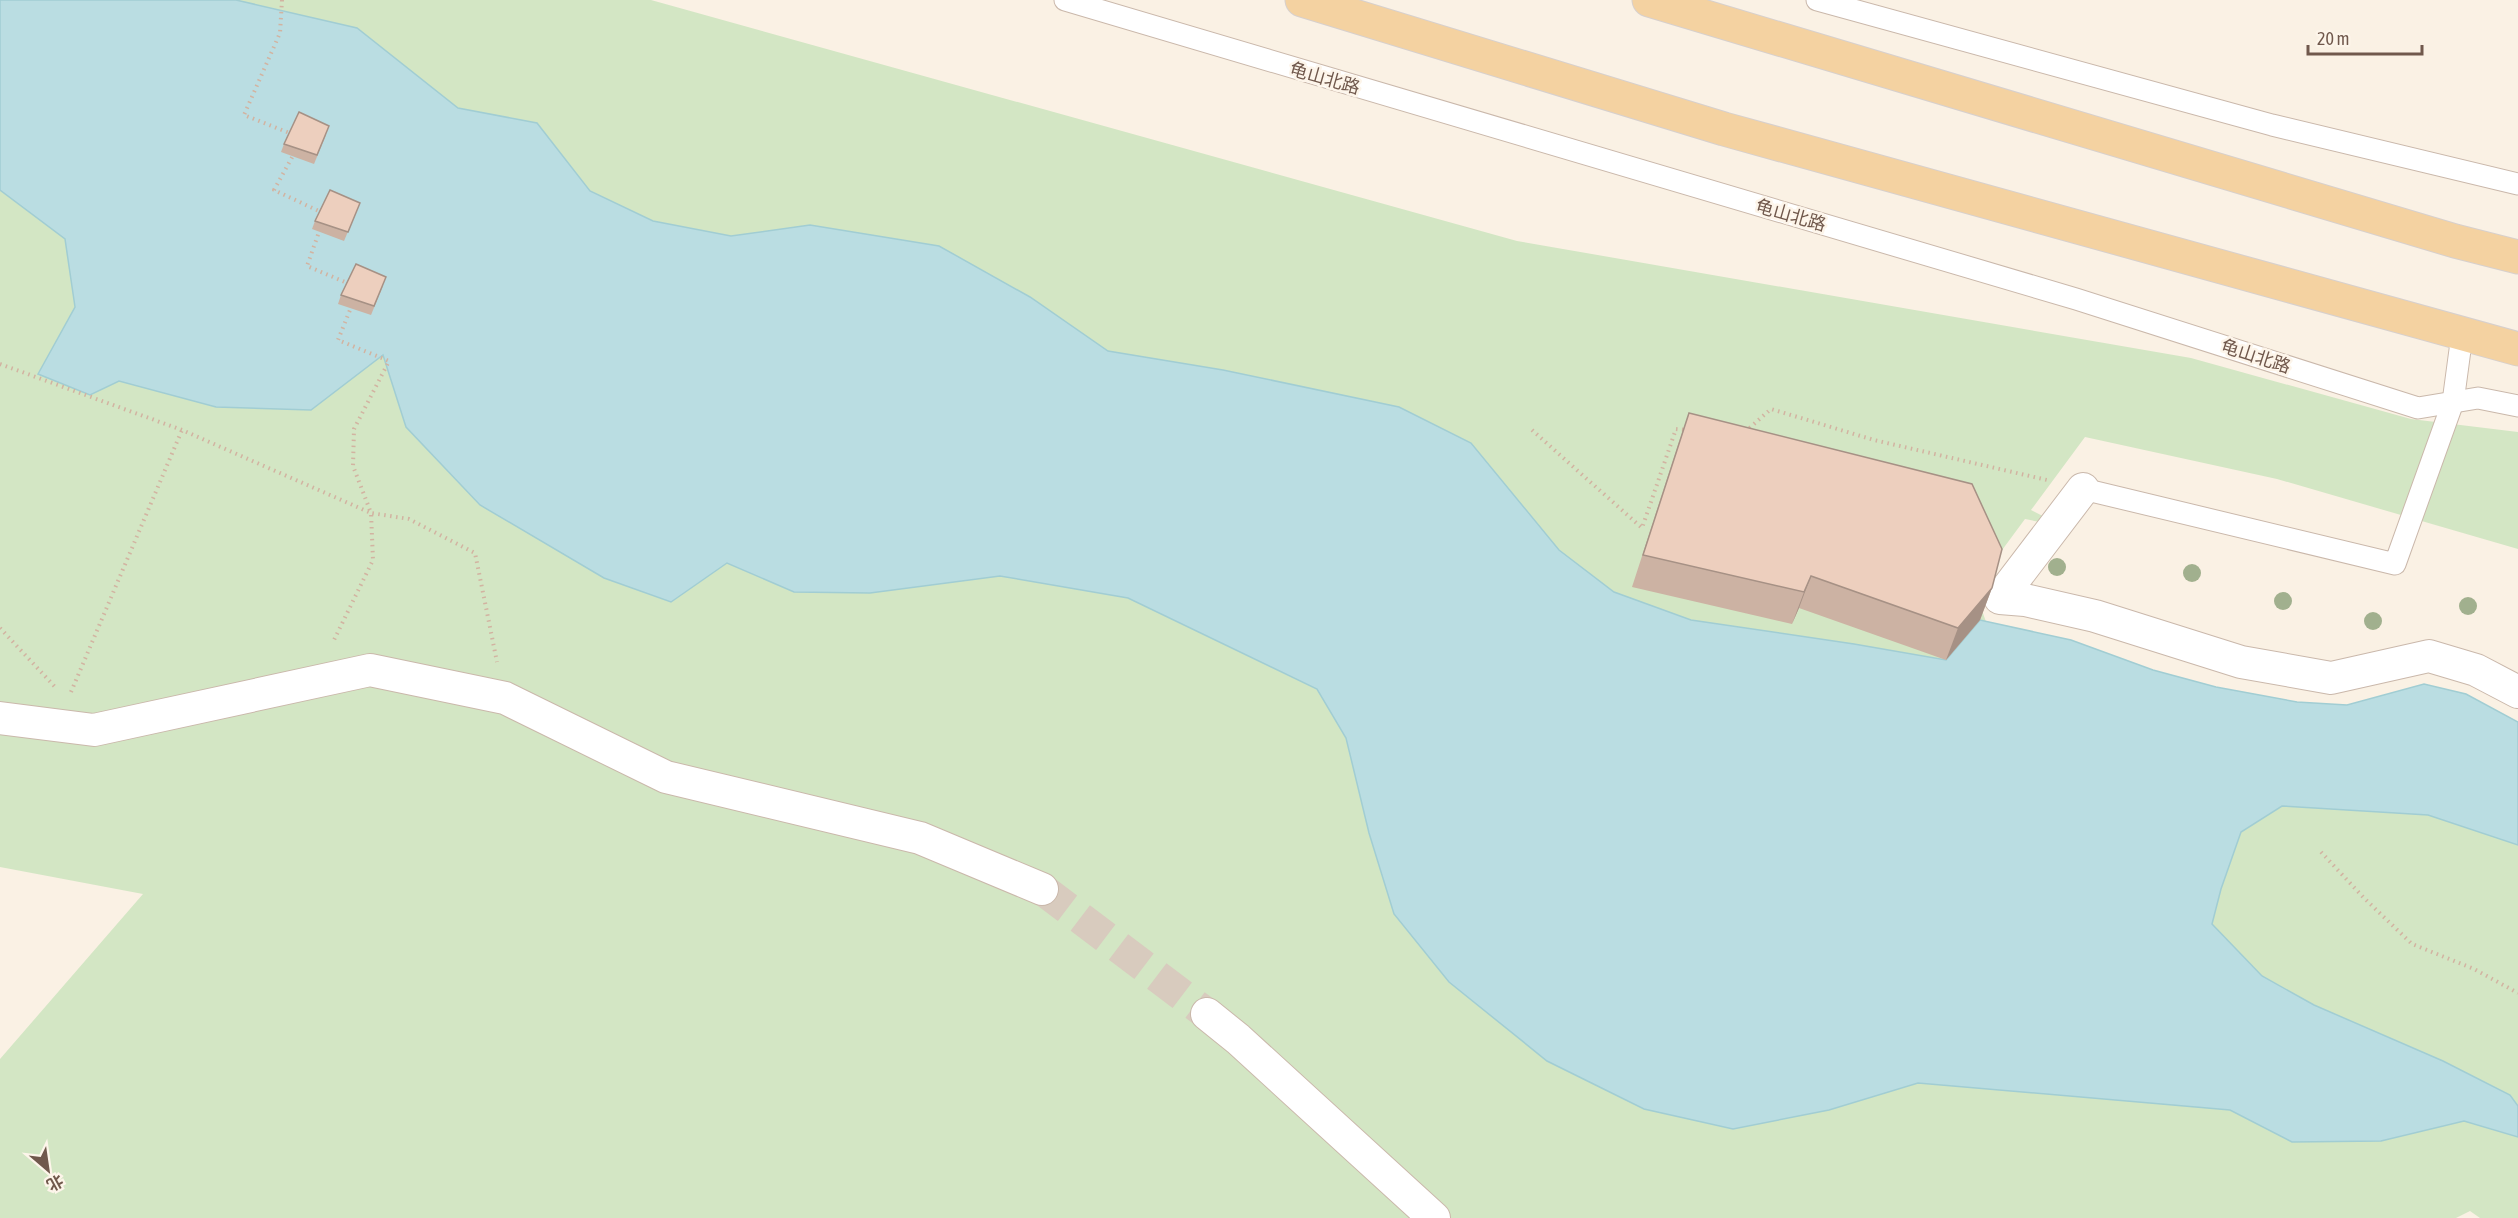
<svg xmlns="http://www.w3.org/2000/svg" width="2518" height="1218" font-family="'Asap Condensed','Noto Sans SC',sans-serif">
	<rect width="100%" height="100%" fill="#faf1e4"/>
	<path fill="#d3e6c4" d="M0,0H651L1517,241L2191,358L2411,419L2518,432V549L2277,479L2085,437L2031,510L2064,527L2025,519L1974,588L1990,633L2296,718L2518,740V1218H2480L2470,1211L2456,1218H0V1059L143,894L0,867Z"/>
	<path fill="#badde2" stroke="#a1cdd3" stroke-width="1.5" d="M0,0H236L357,28L458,108L537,123L590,191L653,221L731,236L810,225L939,246L1030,297L1108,351L1223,370L1399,407L1471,443L1559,550L1614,592L1691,620L1854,644L1946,660L1980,620L2071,640L2153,670L2216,687L2297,702L2347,705L2424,684L2466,694L2518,722V845L2428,815L2282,806L2241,832L2221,889L2212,924L2262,976L2314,1005L2443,1061L2510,1095L2518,1106V1137L2464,1121L2381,1141L2292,1142L2230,1110L1918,1083L1829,1110L1733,1129L1644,1109L1547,1061L1449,982L1394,914L1369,833L1346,738L1317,689L1128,598L1000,576L870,593L794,592L727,563L671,602L604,578L480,505L406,427L383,355L311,410L216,407L119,381L90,395L38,374L75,307L65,239L0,190Z"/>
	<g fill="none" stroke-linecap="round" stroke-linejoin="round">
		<path stroke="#d8cbbe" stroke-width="32" stroke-dasharray="32 16" stroke-linecap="butt" d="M1042,889L1207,1014"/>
		<defs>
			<g id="service">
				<path d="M1065,0L2076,299L2418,408L2478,398L2518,406"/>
				<path d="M1817,0L2272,125L2518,184"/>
				<path d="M2083,489L2395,564L2453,402L2462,335"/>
			</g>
			<g id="pedestrian">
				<path d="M2083,489L2000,598L2025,600L2095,616L2241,662L2331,678L2429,656L2476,670L2518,692"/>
				<path d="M0,718L94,730L370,670L505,698L666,777L920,838L1042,889"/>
				<path d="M1207,1014L1238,1039L1434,1218"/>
			</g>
			<g id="primary">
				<path d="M1302,0L1724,129L2518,349"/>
				<path d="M1649,0L2455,241L2518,257"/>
			</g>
		</defs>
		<use href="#service" stroke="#cab8ab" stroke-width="23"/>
		<use href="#pedestrian" stroke="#cab8ab" stroke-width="34"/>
		<use href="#primary" stroke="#d7d0cd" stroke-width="35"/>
		<g stroke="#d2b3a1" stroke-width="4" stroke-dasharray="1.5 4.5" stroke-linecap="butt">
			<path d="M282,0L280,33L244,115L292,134"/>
			<path d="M295,152L274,190L323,213"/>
			<path d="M320,229L307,266L352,285"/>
			<path d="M352,305L338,340L389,361L354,429L353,466L371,513L409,519L475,553L497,662"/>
			<path d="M0,364L182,430L371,513L373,560L334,640"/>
			<path d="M1532,430L1642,528L1676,429L1687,430"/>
			<path d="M1745,432L1771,409L1874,440L2047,480"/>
			<path d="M0,628L57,689"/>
			<path d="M71,692L182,430"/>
			<path d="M2321,852L2364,898L2412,944L2474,969L2518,993"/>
		</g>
		<use href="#service" stroke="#fff" stroke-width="21"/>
		<use href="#pedestrian" stroke="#fff" stroke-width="32"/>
		<use href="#primary" stroke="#f4d2a1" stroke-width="33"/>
	</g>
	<g fill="#a1b08e">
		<circle cx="2057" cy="567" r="9"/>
		<circle cx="2192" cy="573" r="9"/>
		<circle cx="2283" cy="601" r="9"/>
		<circle cx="2468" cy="606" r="9"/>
		<circle cx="2373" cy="621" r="9"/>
	</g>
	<g fill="#ccb2a3">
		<path d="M326,135L314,164L281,152L284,144Z"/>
		<path d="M360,203L344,241L312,229L315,221Z"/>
		<path d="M383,286L371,315L338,304L341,295Z"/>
		<path d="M1689,413L1992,588L1980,620L1946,660L1799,608L1792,624L1632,587L1678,445Z"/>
	</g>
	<g fill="#a69185">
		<path d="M1811,576L1799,608L1792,624L1804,592Z"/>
		<path d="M1992,588L1980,620L1946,660L1958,628Z"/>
	</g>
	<g fill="#edcfbe" stroke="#a69185" stroke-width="1.5">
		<path d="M299,112L329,126L317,155L284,144Z"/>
		<path d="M330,190L360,203L348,232L315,221Z"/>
		<path d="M356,264L386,277L374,306L341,295Z"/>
		<path d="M1689,413L1972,484L2002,549L1992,588L1958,628L1811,576L1804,592L1643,555Z"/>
	</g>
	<g text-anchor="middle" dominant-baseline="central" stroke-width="5" stroke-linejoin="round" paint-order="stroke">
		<g font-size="18" fill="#70584c" stroke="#fdf5ea">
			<text transform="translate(1325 78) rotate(16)">龟山北路</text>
			<text transform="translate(1791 215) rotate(16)">龟山北路</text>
			<text transform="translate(2256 356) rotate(18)">龟山北路</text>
		</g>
	</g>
	<g transform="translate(48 1170) rotate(151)" stroke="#fdf5ea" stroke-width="4.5" paint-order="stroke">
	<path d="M0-4.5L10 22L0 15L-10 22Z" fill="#70584c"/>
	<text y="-9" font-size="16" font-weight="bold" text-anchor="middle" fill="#70584c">北</text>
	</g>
	<path d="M2308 45v9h114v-9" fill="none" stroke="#70584c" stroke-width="3"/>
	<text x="2317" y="45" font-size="18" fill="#70584c" stroke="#fdf5ea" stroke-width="4.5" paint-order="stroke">20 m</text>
</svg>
